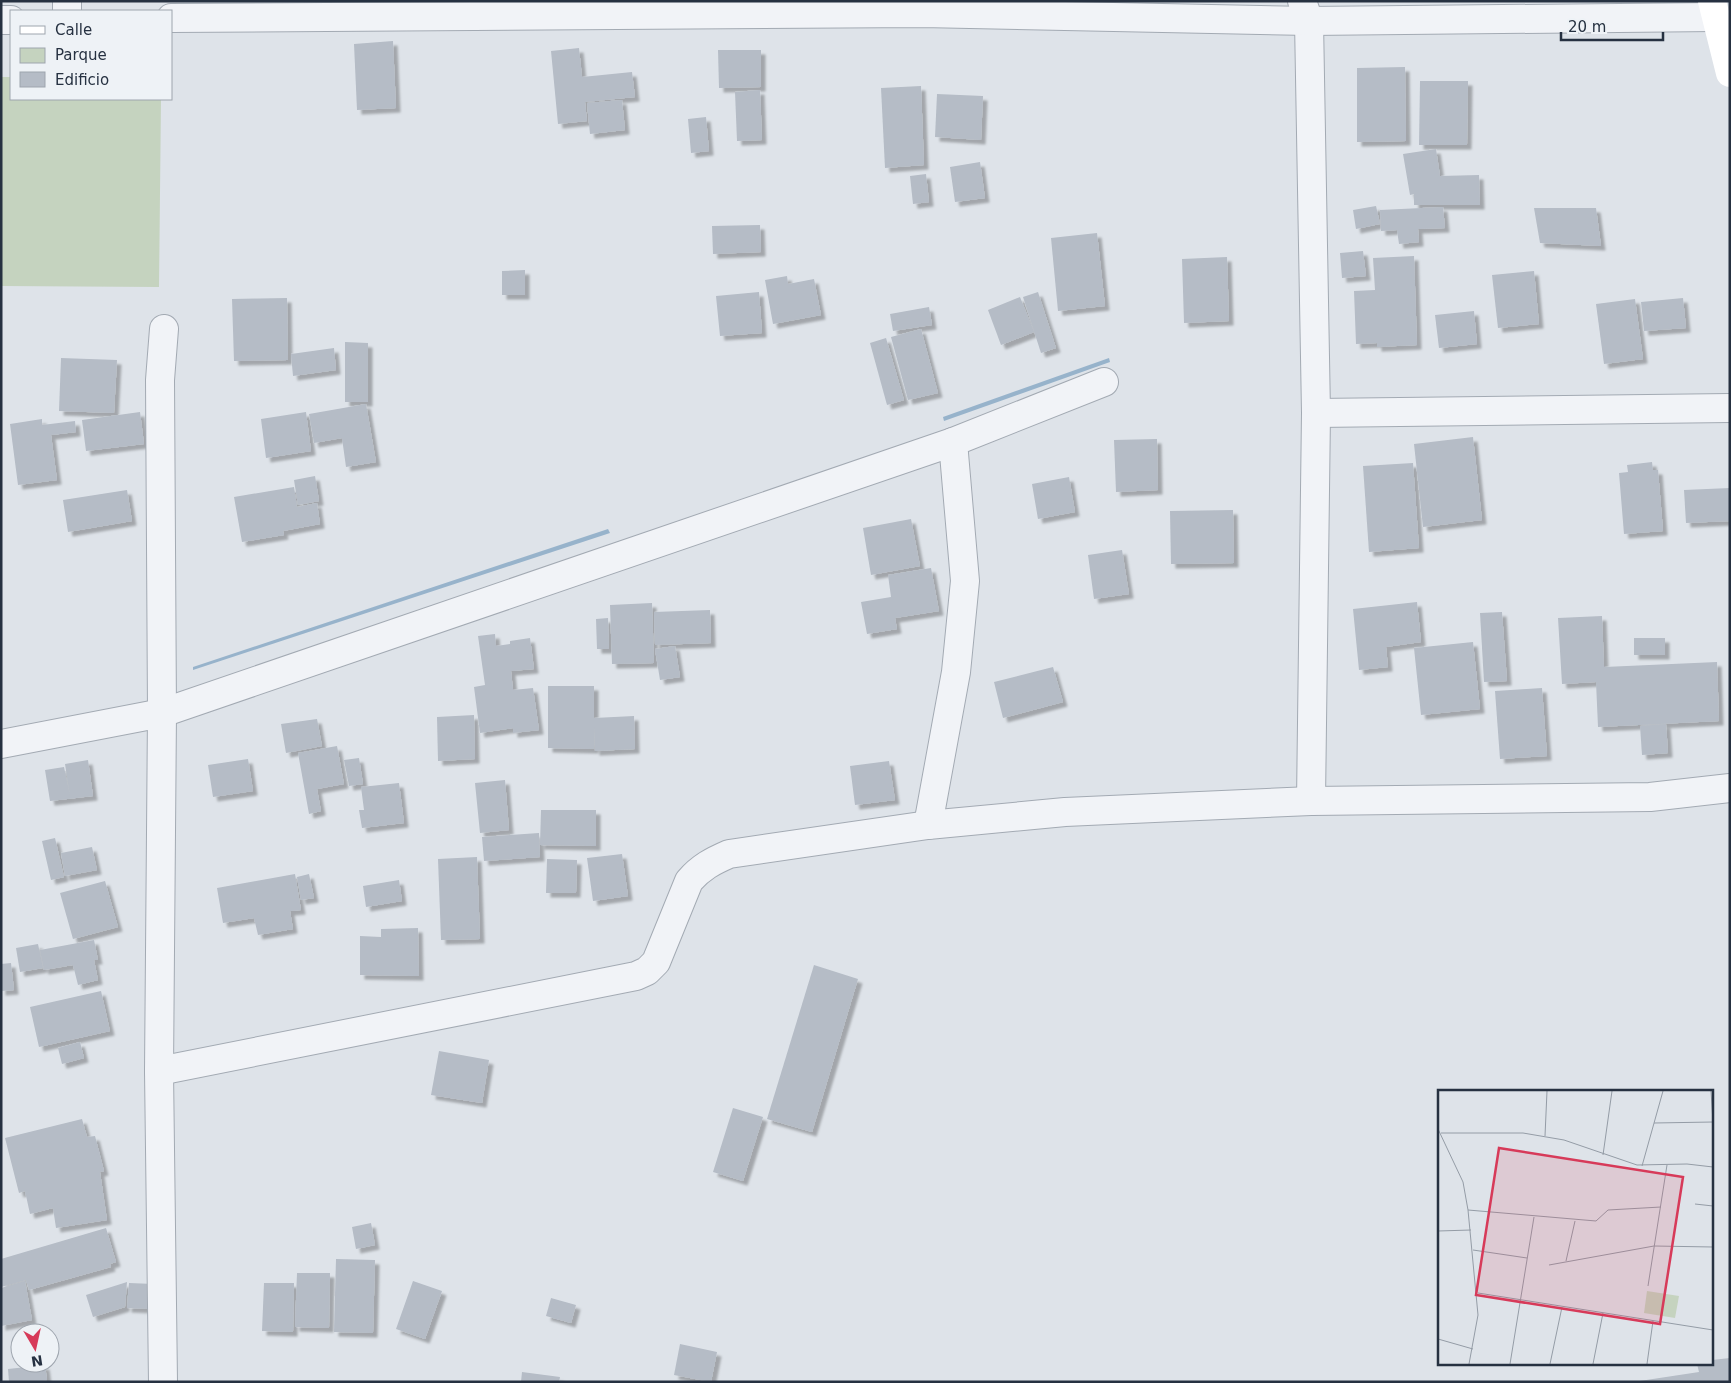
<svg xmlns="http://www.w3.org/2000/svg" width="1731" height="1383" font-family="'DejaVu Sans',sans-serif">
	<defs>
		<filter id="shadow"><feDropShadow dx="4.5" dy="4.5" stdDeviation="1" flood-color="#0004"/></filter>
	</defs>
	<rect width="100%" height="100%" fill="#dee3e9"/>
	<path fill="#c5d3bf" d="M1,77H11V99H161L159,287L1,286Z"/>
	<g fill="#97b3cb">
		<path d="M1109,358L1110,362L944,421L943,417Z"/>
		<path d="M608,529L610,533L193,670V667Z"/>
	</g>
	<g fill="#b5bcc6" filter="url(#shadow)">
		<path d="M393,41L396,108L357,110L354,44Z"/>
		<path d="M579,48L582,77L632,72L635,97L585,102L587,121L558,124L551,51Z"/>
		<path d="M718,50H761V87L719,88Z"/>
		<path d="M1405,67L1406,141L1357,142V68Z"/>
		<path d="M1420,81H1468L1467,145H1419Z"/>
		<path d="M921,86L924,165L885,168L881,88Z"/>
		<path d="M760,90L762,140L737,141L735,92Z"/>
		<path d="M937,94L983,96L981,140L935,137Z"/>
		<path d="M622,100L625,130L590,134L587,103Z"/>
		<path d="M706,117L709,151L691,153L688,119Z"/>
		<path d="M1436,149L1440,176L1479,175L1480,205H1414V194L1410,195L1403,154Z"/>
		<path d="M980,162L985,198L955,202L950,167Z"/>
		<path d="M926,174L929,202L913,204L910,176Z"/>
		<path d="M1376,206L1380,224L1356,229L1353,210Z"/>
		<path d="M1443,207L1445,228L1418,229L1419,242L1399,244L1397,230L1381,231L1380,210Z"/>
		<path d="M1534,208H1596L1601,246L1540,243Z"/>
		<path d="M760,225L761,252L713,254L712,226Z"/>
		<path d="M1097,233L1105,306L1058,311L1051,238Z"/>
		<path d="M1363,251L1366,276L1342,278L1340,253Z"/>
		<path d="M1414,256L1417,345L1377,347V343L1356,344L1354,291L1375,290L1373,258Z"/>
		<path d="M1227,257L1229,321L1184,323L1182,259Z"/>
		<path d="M525,270V295H502V271Z"/>
		<path d="M1534,271L1539,324L1498,328L1492,275Z"/>
		<path d="M787,276L788,284L814,279L821,315L773,324L765,280Z"/>
		<path d="M759,292L762,333L720,336L716,296Z"/>
		<path d="M1038,292L1056,348L1041,353L1023,297Z"/>
		<path d="M1020,297L1034,332L1001,345L988,310Z"/>
		<path d="M287,298L288,360L234,361L232,299Z"/>
		<path d="M1683,298L1686,328L1644,331L1641,302Z"/>
		<path d="M1635,299L1643,359L1604,364L1596,304Z"/>
		<path d="M929,307L932,325L893,331L890,314Z"/>
		<path d="M1474,311L1477,344L1439,348L1435,315Z"/>
		<path d="M921,329L938,393L908,400L891,337Z"/>
		<path d="M886,338L904,400L887,405L870,343Z"/>
		<path d="M345,342L368,343V402H345Z"/>
		<path d="M334,348L336,370L293,376L291,354Z"/>
		<path d="M61,358L117,360L114,413L59,411Z"/>
		<path d="M366,404L376,462L346,467L342,438L314,443L309,414Z"/>
		<path d="M140,412L144,444L86,451L82,420Z"/>
		<path d="M306,412L311,451L266,458L261,419Z"/>
		<path d="M42,419V425L75,421L76,432L43,436L51,435L57,480L18,485L10,424Z"/>
		<path d="M1473,437L1482,520L1423,527L1414,444Z"/>
		<path d="M1157,439L1158,490L1116,492L1114,440Z"/>
		<path d="M1652,462L1653,470H1658L1663,531L1624,534L1619,473L1628,472L1627,465Z"/>
		<path d="M1413,463L1419,548L1369,552L1363,466Z"/>
		<path d="M315,476L319,501L298,505L294,480Z"/>
		<path d="M1069,477L1075,512L1038,519L1032,484Z"/>
		<path d="M294,487L297,507L317,503L320,524L283,531L284,535L242,542L234,497Z"/>
		<path d="M1730,488V521L1686,523L1684,490Z"/>
		<path d="M127,490L132,521L68,532L63,500Z"/>
		<path d="M1233,510L1234,563L1171,564L1170,511Z"/>
		<path d="M911,519L920,566L871,575L863,528Z"/>
		<path d="M1122,550L1129,594L1094,599L1088,555Z"/>
		<path d="M931,568L939,611L895,618L897,629L867,634L861,602L891,597L888,575Z"/>
		<path d="M1417,602L1421,642L1386,647L1388,667L1359,670L1353,609Z"/>
		<path d="M652,603L654,663L612,664L610,605Z"/>
		<path d="M710,610L711,643L655,645L654,612Z"/>
		<path d="M1502,612L1507,681L1484,682L1480,613Z"/>
		<path d="M1602,616L1604,667L1717,662L1719,721L1598,727L1596,682L1562,684L1558,618Z"/>
		<path d="M608,618L609,649H597L596,619Z"/>
		<path d="M495,634L496,646L510,644V641L530,638L534,669L511,671L513,690L533,688L539,730L513,733V728L480,733L474,687L485,685L478,636Z"/>
		<rect x="1634" y="638" width="31" height="17"/>
		<path d="M1473,642L1480,709L1421,715L1414,648Z"/>
		<path d="M675,646L680,677L660,680L655,649Z"/>
		<path d="M1053,667L1063,702L1003,718L994,682Z"/>
		<path d="M548,686H594V718L634,716L635,749L595,751L594,726V749L548,748Z"/>
		<path d="M1542,688L1547,756L1500,759L1495,691Z"/>
		<path d="M474,715L475,759L438,761L437,717Z"/>
		<path d="M317,719L322,746L286,753L281,724Z"/>
		<path d="M1666,724L1668,753L1642,755L1640,726Z"/>
		<path d="M337,746L344,784L317,789L321,811L309,814L298,753Z"/>
		<path d="M359,758L363,784L349,786L344,760Z"/>
		<path d="M248,759L253,791L213,797L208,765Z"/>
		<path d="M88,760L93,796L50,801L45,770L64,767L70,796L65,764Z"/>
		<path d="M889,761L895,800L855,805L850,766Z"/>
		<path d="M505,780L509,830L480,833L475,783Z"/>
		<path d="M399,783L404,823L362,828L359,810H364L361,787Z"/>
		<path d="M541,810H596V846L540,845Z"/>
		<path d="M539,833L540,857L484,861L482,837Z"/>
		<path d="M55,838L64,877L51,880L42,841Z"/>
		<path d="M92,847L97,870L65,876L61,853Z"/>
		<path d="M622,854L628,896L593,901L587,858Z"/>
		<path d="M477,857L480,939L441,940L438,859Z"/>
		<path d="M547,859L577,860L576,893H546Z"/>
		<path d="M295,874L301,910L290,911L293,929L258,935L254,918L223,923L217,888Z"/>
		<path d="M309,874L314,898L301,900L297,877Z"/>
		<path d="M399,880L402,901L366,907L363,886Z"/>
		<path d="M105,881L118,927L73,939L60,893Z"/>
		<path d="M418,928L419,976L360,975V936L381,937V929Z"/>
		<path d="M94,940L98,960H94L98,980L78,985L73,965L44,970L40,950Z"/>
		<path d="M38,944L43,968L20,972L16,948Z"/>
		<path d="M11,963L14,990L1,991V964Z"/>
		<path d="M814,965L858,979L812,1132L767,1119Z"/>
		<path d="M101,991L110,1031L39,1047L30,1007Z"/>
		<path d="M80,1042L84,1058L62,1064L58,1048Z"/>
		<path d="M439,1051L489,1060L482,1103L431,1095Z"/>
		<path d="M733,1108L763,1117L743,1181L713,1172Z"/>
		<path d="M82,1119L87,1137L95,1136L104,1171L100,1172L107,1220L56,1228L53,1208L30,1214L25,1191L19,1193L5,1138Z"/>
		<path d="M371,1223L375,1245L356,1249L352,1227Z"/>
		<path d="M106,1228L116,1262L110,1264L111,1267L29,1290L26,1280L1,1287V1259Z"/>
		<path d="M336,1259L375,1260L373,1333L334,1332Z"/>
		<path d="M297,1273H330L329,1328L295,1327Z"/>
		<path d="M25,1281L32,1320L1,1326V1288Z"/>
		<path d="M413,1281L442,1291L425,1339L396,1329Z"/>
		<path d="M127,1282L125,1307L93,1317L86,1295Z"/>
		<path d="M129,1283L154,1284L152,1309L127,1308Z"/>
		<path d="M264,1283H294L293,1332L262,1331Z"/>
		<path d="M551,1298L576,1305L571,1323L546,1316Z"/>
		<path d="M680,1344L717,1352L711,1382L674,1375Z"/>
		<path d="M1730,1358V1382H1633L1699,1372L1697,1364H1712V1360Z"/>
		<path d="M45,1365L47,1380L38,1382H9L8,1369Z"/>
		<path d="M522,1372L560,1377L559,1382H521Z"/>
	</g>
	<g fill="none" stroke-linecap="round" stroke-linejoin="round">
		<defs>
			<g id="street">
				<path d="M67,1V11"/>
				<path d="M1302,1L1309,21L1316,413L1311,801"/>
				<path d="M171,18L922,13L1309,21L1714,17"/>
				<path d="M1,20H11"/>
				<path d="M1316,413L1730,408"/>
				<path d="M1,744L162,713L953,442L1104,382"/>
				<path d="M928,825L956,672L965,581L953,442"/>
				<path d="M159,1071L636,976L647,971L656,962L689,881C701,867 713,861 729,854L928,825L1065,812L1311,801L1650,797L1730,788"/>
				<path d="M163,1382L159,1071L162,713L160,380L164,329"/>
			</g>
		</defs>
		<use href="#street" stroke="#a3aab3" stroke-width="30"/>
		<use href="#street" stroke="#f1f3f7" stroke-width="28"/>
		<path stroke="#fff" stroke-width="28" d="M1712,1L1730,73"/>
	</g>
	<g transform="translate(1438 1090)">
		<rect width="275" height="275" fill="#dee3e9"/>
		<path d="M209,201L241,206L237,228L206,223Z" fill="#c5d3bf"/>
		<path fill="none" stroke="#949ca6" stroke-width="1" d="M273,1L275,32M216,33L275,32M0,39L25,92L30,120L40,225L31,274M3,43H85L126,50L199,75L249,74L275,77M107,46L109,1M165,65L174,1M204,76L225,1M257,114L275,116M30,120L158,131L170,120L223,117M0,141L33,140M35,160L89,168M128,171L137,131M111,175L216,156L275,157M210,196L229,75M40,203L275,240M0,249L35,259M72,274L96,127M112,274L124,217M155,274L165,223M209,274L215,231"/>
		<path fill="#d73a59" fill-opacity="0.15" stroke="#d73a59" stroke-width="2.5" d="M61,58L245,87L222,234L38,205Z"/>
		<rect width="275" height="275" fill="none" stroke="#263141" stroke-width="2.5"/>
	</g>
	<rect width="1731" height="1383" fill="none" stroke="#263141" stroke-width="5"/>
	<rect x="10" y="10" width="162" height="90" fill="#eef2f6" stroke="#9ea5ae"/>
	<rect x="20" y="26" width="25" height="8" fill="#ffffff" stroke="#9ea5ae"/>
	<text x="55" y="35" font-size="15" fill="#263141">Calle</text>
	<rect x="20" y="48" width="25" height="15" fill="#c5d3bf" stroke="#9ea5ae"/>
	<text x="55" y="60" font-size="15" fill="#263141">Parque</text>
	<rect x="20" y="72" width="25" height="15" fill="#b5bcc6" stroke="#9ea5ae"/>
	<text x="55" y="85" font-size="15" fill="#263141">Edificio</text>
	<g transform="translate(35 1348) rotate(171)"><circle r="24" fill="#eef2f6" stroke="#9ea5ae"/>
	<path d="M0-4L9 19L0 12L-9 19Z" fill="#d73a59"/>
	<text y="-8" font-size="14" font-weight="bold" text-anchor="middle" fill="#263141">N</text>
	</g>
	<path d="M1561 32v8h102v-8" fill="none" stroke="#263141" stroke-width="2.5"/>
	<text x="1568" y="32" font-size="15" fill="#263141" stroke="#eef2f6" stroke-width="4" paint-order="stroke">20 m</text>
</svg>
